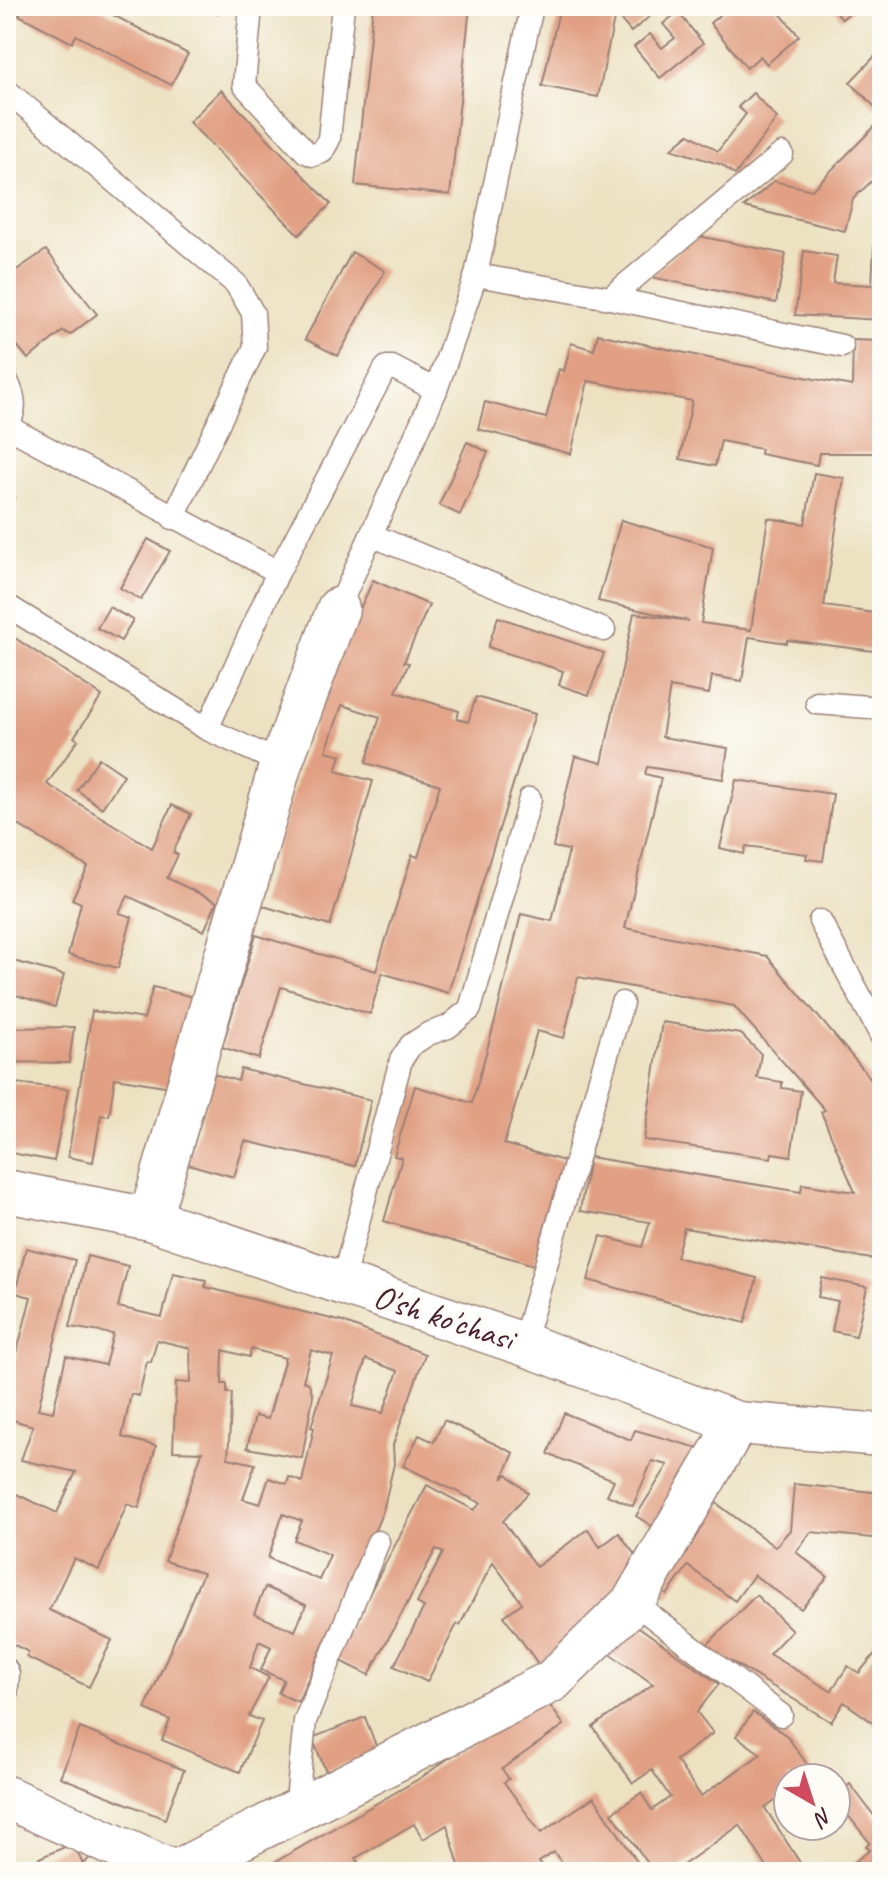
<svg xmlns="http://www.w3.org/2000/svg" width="888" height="1878" font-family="Caveat,sans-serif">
	<rect width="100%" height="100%" fill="#fdfcf7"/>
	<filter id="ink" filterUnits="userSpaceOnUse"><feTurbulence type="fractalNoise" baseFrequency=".0125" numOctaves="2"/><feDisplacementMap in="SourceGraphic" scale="16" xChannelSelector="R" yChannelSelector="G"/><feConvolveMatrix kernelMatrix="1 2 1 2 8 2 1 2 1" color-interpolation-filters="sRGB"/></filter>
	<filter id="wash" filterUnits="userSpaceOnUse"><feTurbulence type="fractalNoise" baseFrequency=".006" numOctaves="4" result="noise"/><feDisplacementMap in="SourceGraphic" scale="32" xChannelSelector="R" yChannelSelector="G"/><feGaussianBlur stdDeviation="1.8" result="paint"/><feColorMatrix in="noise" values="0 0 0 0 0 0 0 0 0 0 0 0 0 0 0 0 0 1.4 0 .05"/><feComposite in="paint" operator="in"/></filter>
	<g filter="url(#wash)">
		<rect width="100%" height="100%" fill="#ece2c2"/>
		<g id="blocks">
			<g fill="#e1a083" fill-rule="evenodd">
				<path d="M24,6H96L188,54L171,85L76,35L72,43L19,15Z"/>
				<path d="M162,6H219L218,13L162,8Z"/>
				<path d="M373,6H470L450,195L355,185Z"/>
				<path d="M560,6H577L615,14L598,97L542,86Z"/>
				<path d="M609,6H662L631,32Z"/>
				<path d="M731,6H774L799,36L767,64L760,56L747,68L710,23Z"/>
				<path d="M824,6H858L842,19L834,9L829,12Z"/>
				<path d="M678,12L703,43L660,78L634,47L650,34L662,48L675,38L663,24Z"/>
				<path d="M882,49V114L850,82Z"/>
				<path d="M221,90L331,204L299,235L189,122Z"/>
				<path d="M753,93L777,118L735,175L722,165L671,149L689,134L718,151L746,114L738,107Z"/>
				<path d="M882,119V171L853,199L845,231L744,207L774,181L812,190Z"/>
				<path d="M694,235L786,254L776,303L651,277Z"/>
				<path d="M874,247H882V320L795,315L804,251L837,256L833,283L872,285Z"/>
				<path d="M46,250L97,314L70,335L63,331L28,359L6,332V259L15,271Z"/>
				<path d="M352,252L385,271L338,356L305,339Z"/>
				<path d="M598,334L736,364L852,386L853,340L882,341V453H819L817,465L760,454L761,449L721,441L715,466L680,459L692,401L588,381L571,454L478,429L485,402L546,418L559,369L564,371L571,343L594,350Z"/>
				<path d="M467,442L488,452L460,515L439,505Z"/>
				<path d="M814,473L844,478L824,606L882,614V652L787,640V643L749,637L742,681L712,676L709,694L670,687L662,737L728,748L723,779L647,767L645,774L661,778L625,928L767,956L878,1087L876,1088L882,1100V1249H880L878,1260L684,1228L676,1257L757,1278L745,1323L588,1280L601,1236L642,1247L650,1222L580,1211L589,1157L801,1192L802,1184L855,1192L821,1112L825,1110L734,1006L578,977L564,1038L537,1031L504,1144L564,1161L534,1265L384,1221L402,1158L394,1156L415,1086L472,1103L495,1021L521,914L552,921L569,850L553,847L575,756L602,763L634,613L689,621L598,601L621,520L713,547L701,623L751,630L768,518L805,524Z"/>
				<path d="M6,492L15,497L6,514Z"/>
				<path d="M148,539L170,551L141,600L120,588Z"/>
				<path d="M373,580L429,605L404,662L409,663L396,692L459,711L457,719L468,722L476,697L535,714L448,993L382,973L370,1014L281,987L259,1059L222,1047L256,935L376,971L412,855L418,857L440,785L366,763L380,717L342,705L326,751L341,755L336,771L373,781L330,926L260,905L299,771L331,673Z"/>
				<path d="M109,607L133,620L121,641L97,628Z"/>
				<path d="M498,617L604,653L589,695L559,685L563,671L488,647Z"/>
				<path d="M6,632L102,696L74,737L78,740L47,784L152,848L172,805L191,814L173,852L178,855L167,878L217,902L204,931L128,896L119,913L132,917L118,968L68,955L81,903L72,899L88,867L8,819L6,824Z"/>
				<path d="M99,758L124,775L102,808L77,790Z"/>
				<path d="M736,780L833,794L823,861L806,859L807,854L746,846L744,854L720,848Z"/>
				<path d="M6,959L64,975L55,1007L6,992Z"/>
				<path d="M153,987L197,998L171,1087L115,1078L109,1116L101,1115L93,1162L68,1157L92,1011L144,1019Z"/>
				<path d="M662,1022L741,1034L761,1054L757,1078L782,1082V1088L801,1091L791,1156L772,1153L771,1158L644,1140Z"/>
				<path d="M74,1027L69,1063L6,1062V1028Z"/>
				<path d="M241,1069L371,1100L355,1166L245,1141L234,1177L188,1164L214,1074L238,1081Z"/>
				<path d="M6,1082L68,1089L54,1161L6,1152Z"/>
				<path d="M26,1248L75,1260L38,1409L53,1412L66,1356L105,1365L113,1334L70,1327L87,1256L128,1266L118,1307L162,1317L173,1273L206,1280L205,1287L343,1322L425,1354L393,1445L394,1464L383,1511L337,1619L335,1618L298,1702L278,1693L284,1680L261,1670L271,1647L259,1641L250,1668L269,1677L249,1716L262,1721L240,1772L162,1740L170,1720L145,1709L203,1573L165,1561L202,1452L173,1451L176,1382L191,1383L190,1348L157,1340L151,1362L147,1361L139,1396L131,1394L122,1437L156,1446L139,1508L127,1504L99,1570L74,1558L49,1610L112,1640L89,1687L26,1657L29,1652L6,1641V1489L57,1513L76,1472L21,1460L33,1426L6,1418V1383H9L31,1297L15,1293ZM251,1349L285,1358L268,1419L255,1416L247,1448L302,1458L313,1396L309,1383L303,1381L311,1350L333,1356L311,1427L314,1428L302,1482L289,1477L287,1484L269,1478L260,1504L243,1499L255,1464L228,1458L232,1393H227V1384H222L223,1350L249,1357ZM366,1359L398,1371L383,1413L352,1406ZM283,1514L302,1521L294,1540L330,1555L319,1580L268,1558ZM265,1587L306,1605L295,1631L254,1614Z"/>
				<path d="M822,1278L867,1287L856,1336L832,1331L838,1301L818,1297Z"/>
				<path d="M564,1413L631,1440L635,1430L709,1451L660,1531L636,1516L668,1465L652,1461L633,1506L607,1495L614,1480L548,1454Z"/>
				<path d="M444,1420L514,1453L502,1479L507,1474L528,1493L503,1521L536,1567L588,1529L600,1547L619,1533L641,1563L614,1611L539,1665L504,1616L522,1603L493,1562L460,1625L457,1624L427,1682L394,1666L424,1607L417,1603L443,1553L436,1549L369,1675L335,1658L427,1485L474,1510L481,1503L403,1466L419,1435L434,1442Z"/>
				<path d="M794,1484L882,1493V1539L811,1532L796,1552L828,1577L801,1609L754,1575L735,1601L688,1566L667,1595L646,1580L708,1497L775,1547L790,1530Z"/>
				<path d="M756,1595L792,1630L769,1654L831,1691L848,1666L859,1673L882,1645V1723L879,1727L844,1702L831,1722L736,1664L704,1648Z"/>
				<path d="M636,1625L719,1684L697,1712L713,1733L676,1760L701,1796L761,1754L736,1736L753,1712L787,1736L814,1774L808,1778H788V1792L765,1808L806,1872H770L740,1825L673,1872H568L554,1852L539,1862L546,1872H461L447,1825L423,1839L414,1824L356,1858L363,1872H258L422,1777L541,1693L564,1725L502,1769L509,1779L504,1782L541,1833L594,1797L642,1869L649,1865L612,1813L641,1793L652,1810L670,1797L652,1770L633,1783L593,1727L653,1684L606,1651Z"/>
				<path d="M365,1717L378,1751L326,1771L312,1738Z"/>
				<path d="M80,1728L184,1770L165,1819L60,1777Z"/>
				<path d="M850,1784L882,1826V1870L879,1872H845L844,1870L870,1850L866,1846L870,1843L836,1800V1795Z"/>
				<path d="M74,1843L83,1865L96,1851L118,1872H44L39,1858Z"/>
			</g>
		</g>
	</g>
	<g filter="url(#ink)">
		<use href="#blocks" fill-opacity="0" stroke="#9b8076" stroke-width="2"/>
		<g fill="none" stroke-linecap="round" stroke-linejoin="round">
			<defs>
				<g id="service">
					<path d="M251,6L244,85L306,152L313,155L322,152L329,139L343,6"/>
					<path d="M6,90L236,284L253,313L255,347L173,518"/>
					<path d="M476,275L532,6"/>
					<path d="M610,298L782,154"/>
					<path d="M6,379C16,399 17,409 6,429"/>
					<path d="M8,427L278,572"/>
					<path d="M371,535L604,630"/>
					<path d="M6,605L207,729L281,763"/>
					<path d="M338,609L436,390L476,275L610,298L842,346"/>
					<path d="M817,703L882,708"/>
					<path d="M207,729L278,572L385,369L387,367H392L436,390"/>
					<path d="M820,921L882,1037"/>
					<path d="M342,1283L401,1060L411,1045L428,1034L448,1027L470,1009L530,799"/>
					<path d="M523,1344L622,1003"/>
					<path d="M633,1602L781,1715"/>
					<path d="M6,1669L8,1674L6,1697"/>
					<path d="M296,1811L305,1721L378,1542"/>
				</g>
				<g id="minor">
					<path d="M6,1191L150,1219L523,1344L737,1423L882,1435"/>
					<path d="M150,1219L281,763L338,609"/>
					<path d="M6,1797L174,1872"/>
					<path d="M175,1872L552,1681L633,1602L737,1423"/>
				</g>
			</defs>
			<use href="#service" stroke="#9b8076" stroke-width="25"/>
			<use href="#minor" stroke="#9b8076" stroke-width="45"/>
			<use href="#service" stroke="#fff" stroke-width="22"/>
			<use href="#minor" stroke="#fff" stroke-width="42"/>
		</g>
	</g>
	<g text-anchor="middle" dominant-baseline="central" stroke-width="7" stroke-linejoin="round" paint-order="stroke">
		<g font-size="34" fill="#4a1f2b" stroke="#fdfcf7">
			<text transform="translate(444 1317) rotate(18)">O'sh ko'chasi</text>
		</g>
	</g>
	<rect width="888" height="1878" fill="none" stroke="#fdfcf7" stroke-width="32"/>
	<g transform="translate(812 1802) rotate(141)"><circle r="38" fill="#fdfcf7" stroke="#b5a4a5" stroke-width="2"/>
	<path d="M0-6L14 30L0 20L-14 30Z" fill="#d1495b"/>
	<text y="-12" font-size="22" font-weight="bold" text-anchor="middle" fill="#4a1f2b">N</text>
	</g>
</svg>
